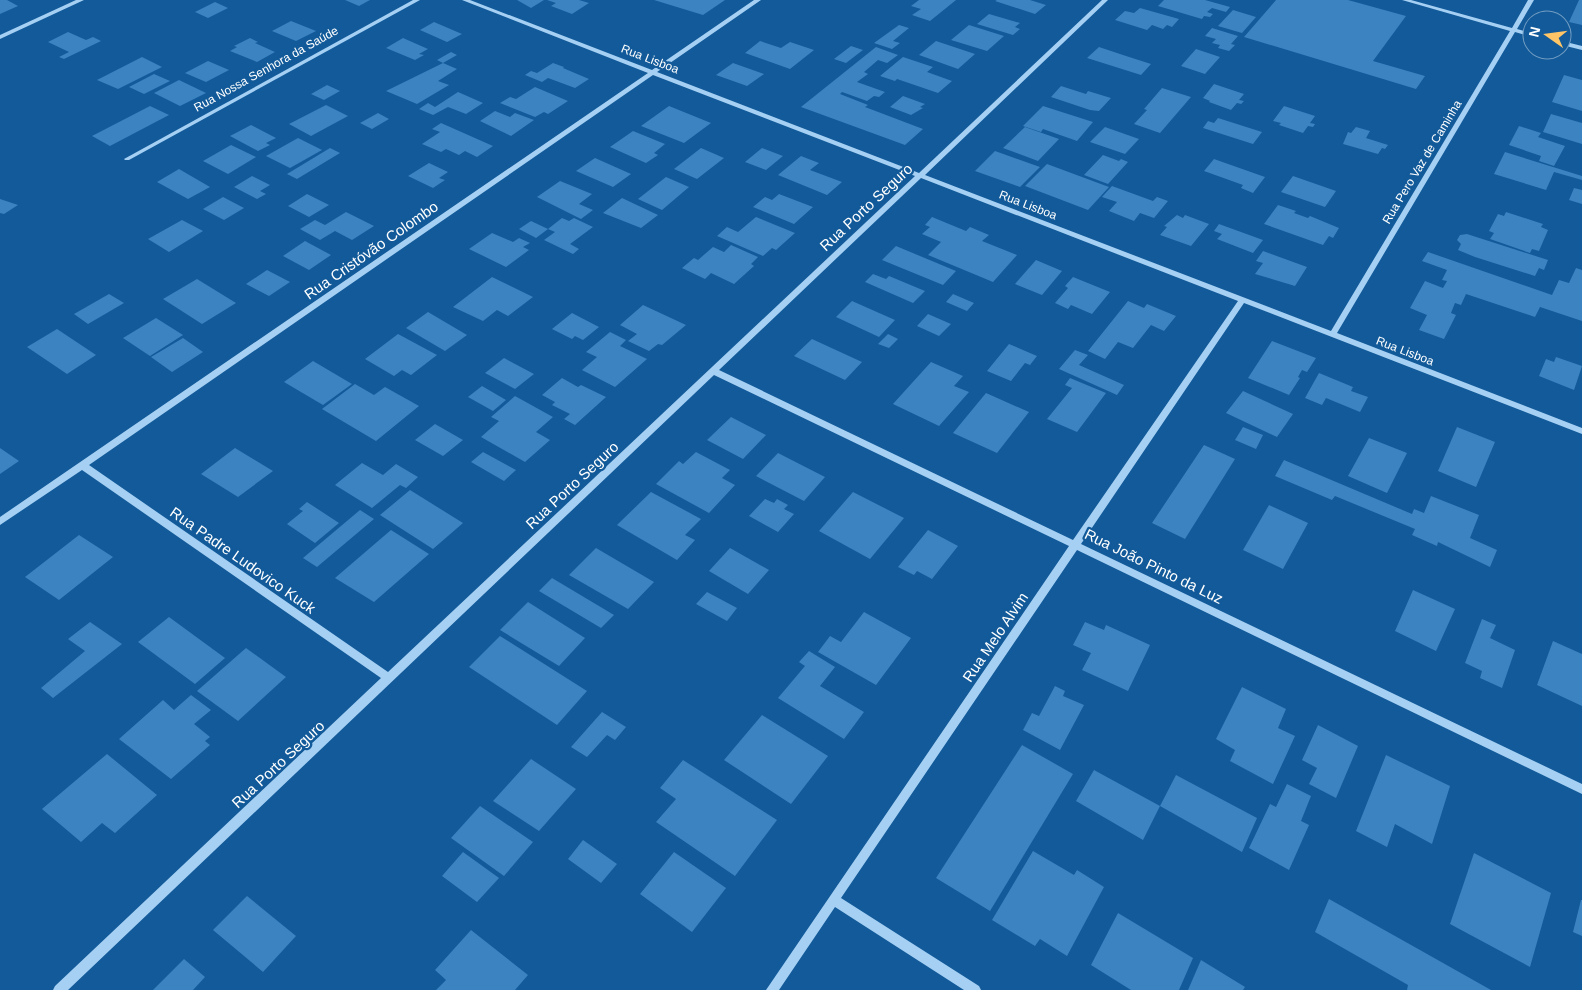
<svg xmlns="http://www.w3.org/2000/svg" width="1582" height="990" font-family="Arial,sans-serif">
	<rect width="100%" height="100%" fill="#125a99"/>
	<g fill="#3b83c1">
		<path d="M0,0H7L18,6L0,14Z"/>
		<path d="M345,0H370L359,6Z"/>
		<path d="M517,0H544L531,8Z"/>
		<path d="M547,0H579L589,3L572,14L551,6L556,3Z"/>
		<path d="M654,0H725L703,15Z"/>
		<path d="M919,0H956L930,21L912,15L921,9L911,6Z"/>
		<path d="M997,0H1030L1046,5L1035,14L995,1Z"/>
		<path d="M1164,0H1205L1230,7L1226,12L1212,8L1207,12L1213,14L1210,17L1204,16L1202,19L1158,6Z"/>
		<path d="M1276,0H1348L1406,16L1373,61L1425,76L1416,89L1244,37Z"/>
		<path d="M1579,0H1582V25L1569,22Z"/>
		<path d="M215,2L228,8L208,18L195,12Z"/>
		<path d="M1140,8L1179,19L1172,27L1167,25L1163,29L1152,25L1147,30L1115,20L1125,11L1134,13Z"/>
		<path d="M1233,10L1256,17L1242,33L1218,26Z"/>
		<path d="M989,14L1020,23L1015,27L1020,29L1013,35L977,24Z"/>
		<path d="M291,21L316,31L296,41L272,31Z"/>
		<path d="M434,22L462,34L447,42L420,30Z"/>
		<path d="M899,25L909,28L893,41L900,43L892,49L874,43Z"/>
		<path d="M969,25L1004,36L987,51L951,40Z"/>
		<path d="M1212,28L1238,36L1231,44L1235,45L1229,51L1218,48L1220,45L1212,43L1216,39L1205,36Z"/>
		<path d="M68,32L86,40L93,37L101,41L64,59L59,57L69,52L48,42Z"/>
		<path d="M250,38L258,42L255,43L275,52L257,62L230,51L237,47L234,46Z"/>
		<path d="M403,38L428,49L419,54L424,55L415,60L386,48Z"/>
		<path d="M760,41L781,48L790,42L814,50L790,69L745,53Z"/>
		<path d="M936,41L975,54L958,69L919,55Z"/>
		<path d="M851,46L863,50L846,63L834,59Z"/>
		<path d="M876,47L898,55L887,63L878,60L864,72L868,74L857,82L885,92L879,97L874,96L867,101L842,92L840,94L868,105L865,107L923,129L905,145L801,107Z"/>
		<path d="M1099,47L1123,55L1151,64L1141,75L1087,58Z"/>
		<path d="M1196,49L1220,57L1205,74L1181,66Z"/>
		<path d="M451,52L457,55L443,63L437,60Z"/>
		<path d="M142,57L162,67L118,89L97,80Z"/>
		<path d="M903,57L933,67L927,72L952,81L938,93L897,79L895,81L880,76Z"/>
		<path d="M208,61L229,70L206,82L185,73Z"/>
		<path d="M443,63L457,69L438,81L449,85L417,104L386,91Z"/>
		<path d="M553,63L564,67L563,68L589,79L575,88L548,78L542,82L525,75L531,71L537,73Z"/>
		<path d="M733,63L764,74L747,86L716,75Z"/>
		<path d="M154,74L170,81L144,94L129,87Z"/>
		<path d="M1564,75L1582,80V111L1552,102Z"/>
		<path d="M179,80L206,93L180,106L154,93Z"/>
		<path d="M1214,84L1244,94L1239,100L1244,101L1241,104L1237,103L1231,110L1209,102L1210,101L1203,98Z"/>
		<path d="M327,85L340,91L324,100L311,94Z"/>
		<path d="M1061,86L1086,94L1088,91L1111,98L1099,111L1090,110L1051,97Z"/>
		<path d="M535,87L568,101L548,114L544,112L535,117L500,103L510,97L516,99Z"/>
		<path d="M1162,88L1191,97L1160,133L1134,124L1147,110L1144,109Z"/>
		<path d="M458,92L483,103L466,114L448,107L433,115L419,109L428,103L435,107Z"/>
		<path d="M903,96L925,104L920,107L923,108L911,115L890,107Z"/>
		<path d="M326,105L348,116L311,136L289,124Z"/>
		<path d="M150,106L169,115L110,146L92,136Z"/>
		<path d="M669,106L711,123L684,143L641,126Z"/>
		<path d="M1043,106L1093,122L1077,141L1043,129L1041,132L1023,126Z"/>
		<path d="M1284,106L1315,116L1310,123L1315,124L1313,127L1308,126L1303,133L1279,125L1281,123L1273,121Z"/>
		<path d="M495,111L510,117L515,113L534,120L511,136L480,121Z"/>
		<path d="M378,113L389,119L372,129L360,123Z"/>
		<path d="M1551,114L1582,123V144L1543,132Z"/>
		<path d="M1218,118L1262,132L1253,144L1203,128L1208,121L1214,123Z"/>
		<path d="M441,123L493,146L477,157L465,151L459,155L446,149L441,152L422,144L440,132L432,129Z"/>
		<path d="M251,125L276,138L266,143L270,145L258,151L230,136Z"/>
		<path d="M1519,126L1541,133L1538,137L1565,146L1554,166L1539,161L1541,156L1509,145Z"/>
		<path d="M1025,127L1059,139L1038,161L1003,148Z"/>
		<path d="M1105,127L1139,139L1125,154L1090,142Z"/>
		<path d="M1356,127L1370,131L1366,138L1388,145L1385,149L1382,148L1378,154L1343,144L1348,132L1351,133Z"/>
		<path d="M633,131L665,144L654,153L658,155L646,163L610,147Z"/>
		<path d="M298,138L322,150L290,168L266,156Z"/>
		<path d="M231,145L256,157L228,174L203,161Z"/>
		<path d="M330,148L340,153L297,179L287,174Z"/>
		<path d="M701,148L724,158L697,179L674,169Z"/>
		<path d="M762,148L783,156L766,170L745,162Z"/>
		<path d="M995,151L1040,167L1020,187L975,171Z"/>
		<path d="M1505,152L1582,176V180L1554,172L1546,190L1494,174Z"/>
		<path d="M1103,155L1119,161L1121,159L1128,162L1108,184L1084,175Z"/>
		<path d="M801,156L819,163L810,170L842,182L827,195L778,175Z"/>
		<path d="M595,158L631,174L613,187L576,171Z"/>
		<path d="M1214,159L1265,177L1253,193L1241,188L1243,185L1204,171Z"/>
		<path d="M429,163L448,172L439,178L445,180L433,188L408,176Z"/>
		<path d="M1047,164L1109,187L1088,210L1025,186Z"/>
		<path d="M179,169L210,187L188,199L157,182Z"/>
		<path d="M252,176L270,185L260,191L266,194L257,199L234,187Z"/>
		<path d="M1293,176L1336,191L1325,207L1281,192Z"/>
		<path d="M666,177L689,187L662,210L638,199Z"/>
		<path d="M560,181L592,194L579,204L593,210L581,219L537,197Z"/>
		<path d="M1112,186L1153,201L1157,197L1168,201L1154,218L1140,213L1134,221L1109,211L1117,202L1102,197Z"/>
		<path d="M1574,188L1582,190V204L1569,200Z"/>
		<path d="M307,194L329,205L309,217L288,206Z"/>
		<path d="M779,194L813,207L794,224L753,207L765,197L772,200Z"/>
		<path d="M223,197L244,208L224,220L203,209Z"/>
		<path d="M622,198L658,215L641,228L603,213Z"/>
		<path d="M0,199L18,205L4,214L0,213Z"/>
		<path d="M1278,205L1296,211L1294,213L1308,218L1310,216L1339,228L1333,238L1329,236L1323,245L1264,224Z"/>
		<path d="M346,212L374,226L352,240L335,231L320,240L300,229L315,220L325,225Z"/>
		<path d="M1506,212L1543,224L1541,227L1548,230L1539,251L1532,249L1530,253L1490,239L1494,233L1489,231L1498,214L1504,216Z"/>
		<path d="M1177,215L1183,218L1185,215L1209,224L1191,246L1160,235L1167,227L1164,226Z"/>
		<path d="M756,217L795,233L776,250L772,248L763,256L717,236L727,227L738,232Z"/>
		<path d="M932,217L966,231L970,227L989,235L982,241L1017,255L993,282L928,255L941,242L922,234L930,227L925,225Z"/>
		<path d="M562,218L569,221L574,218L593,227L570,244L579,249L573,254L544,240L555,232L548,229Z"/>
		<path d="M182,220L203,231L169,252L148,239Z"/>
		<path d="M531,221L548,229L536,238L519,229Z"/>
		<path d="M1219,224L1263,240L1253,253L1217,239L1222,234L1214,231Z"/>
		<path d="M492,233L513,242L519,238L530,243L523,247L529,250L506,267L469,249Z"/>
		<path d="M1467,234L1548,260L1544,270L1539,268L1535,276L1475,257L1458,250L1461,244L1457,240L1460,235Z"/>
		<path d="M305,241L331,255L309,270L283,256Z"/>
		<path d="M731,245L758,257L751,264L754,266L734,284L711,273L705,279L682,268L694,258L698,260L713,247L724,252Z"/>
		<path d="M896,246L956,271L943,285L882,260Z"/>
		<path d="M1263,251L1307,267L1295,286L1255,274L1263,263L1256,261Z"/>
		<path d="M1428,252L1552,295L1559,280L1569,283L1576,268L1582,270V321L1540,307L1535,317L1466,294L1461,305L1455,303L1451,313L1456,315L1444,339L1419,330L1427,315L1410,308L1425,281L1443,288L1447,281L1442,280L1447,270L1422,261Z"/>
		<path d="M1036,260L1062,271L1042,295L1015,284Z"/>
		<path d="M267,270L290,282L269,296L246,284Z"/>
		<path d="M873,274L886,279L889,276L925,291L913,303L865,282Z"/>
		<path d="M492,277L533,297L508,316L497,310L483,321L453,307Z"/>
		<path d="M1073,277L1110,292L1092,314L1071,305L1068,309L1055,303L1068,288L1065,286Z"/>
		<path d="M197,279L236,303L202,324L163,299Z"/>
		<path d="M109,294L124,303L88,324L74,314Z"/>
		<path d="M953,294L974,303L967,311L946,302Z"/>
		<path d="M852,301L895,320L879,337L836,317Z"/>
		<path d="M1128,301L1144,308L1147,304L1176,316L1164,331L1151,325L1133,348L1118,342L1105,359L1088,351Z"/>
		<path d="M643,305L686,325L662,345L658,344L649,351L628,341L637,334L620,325Z"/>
		<path d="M428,312L467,335L445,351L406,328Z"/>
		<path d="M572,313L599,327L583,340L575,336L572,339L552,329Z"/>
		<path d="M928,314L951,324L939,336L917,326Z"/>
		<path d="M156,318L183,335L150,356L123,338Z"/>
		<path d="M57,329L96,355L67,374L27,347Z"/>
		<path d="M610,332L626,340L620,346L647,359L615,387L582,370L597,357L586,352Z"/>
		<path d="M398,334L437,355L411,375L402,370L394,376L365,359Z"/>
		<path d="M888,334L898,339L889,348L878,344Z"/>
		<path d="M183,338L203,352L172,372L151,357Z"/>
		<path d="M812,339L862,362L845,380L794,356Z"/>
		<path d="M1272,341L1316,358L1307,372L1302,370L1298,377L1300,378L1289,395L1248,378Z"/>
		<path d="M1009,344L1037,356L1030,365L1025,363L1011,381L987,371Z"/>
		<path d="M1075,350L1088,355L1079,365L1124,385L1117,395L1059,369Z"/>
		<path d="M1556,357L1582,366L1574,390L1539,376L1546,359L1554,362Z"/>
		<path d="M504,358L534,374L515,389L485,373Z"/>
		<path d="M313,361L352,384L323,405L284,382Z"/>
		<path d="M931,362L963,376L954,386L969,392L939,426L893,404Z"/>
		<path d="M1319,373L1353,387L1351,391L1368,397L1360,412L1326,398L1322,405L1305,398Z"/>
		<path d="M562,378L578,387L581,385L606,397L575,425L564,419L570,414L552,405L555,402L542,395Z"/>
		<path d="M1070,378L1106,393L1077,432L1047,419L1072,388L1065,385Z"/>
		<path d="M355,384L374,395L385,387L419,406L376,441L322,409Z"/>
		<path d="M482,386L506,400L493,411L468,397Z"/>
		<path d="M1243,391L1293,414L1277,437L1226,413Z"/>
		<path d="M986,393L1029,412L997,453L953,433Z"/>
		<path d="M515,396L553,417L536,432L550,440L525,462L481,437L499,421L491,417Z"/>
		<path d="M731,417L766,435L743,459L707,440Z"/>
		<path d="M435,424L463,440L443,456L415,440Z"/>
		<path d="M1243,427L1263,435L1256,449L1235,440Z"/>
		<path d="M1457,427L1495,442L1476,487L1438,471Z"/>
		<path d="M1369,438L1407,453L1387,493L1348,476Z"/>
		<path d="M1204,445L1235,459L1185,539L1152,523Z"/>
		<path d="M0,448L19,461L0,474Z"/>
		<path d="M235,448L273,471L238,497L201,474Z"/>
		<path d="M483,452L516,470L504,481L471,462Z"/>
		<path d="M696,452L730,470L722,478L735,485L709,513L656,484L679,461L683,464Z"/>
		<path d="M778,453L825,477L804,501L756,476Z"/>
		<path d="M1284,460L1412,514L1414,509L1424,513L1431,496L1479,515L1470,538L1497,550L1490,567L1438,542L1437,546L1412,535L1415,529L1335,496L1332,500L1275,476Z"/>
		<path d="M362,463L383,475L396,464L418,477L406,488L400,485L372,508L335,485Z"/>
		<path d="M410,490L463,523L433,549L380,515Z"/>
		<path d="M651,492L701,519L685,535L695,540L677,560L617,525Z"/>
		<path d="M853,492L904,518L870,559L819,531Z"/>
		<path d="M765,499L774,503L777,499L788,505L784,509L794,514L778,532L749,516Z"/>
		<path d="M307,502L339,523L315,543L287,524L303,511L299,509Z"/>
		<path d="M1269,505L1308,523L1283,569L1243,550Z"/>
		<path d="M360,510L374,519L317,567L303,558Z"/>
		<path d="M391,530L429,554L374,602L335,578Z"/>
		<path d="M928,530L958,546L932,579L917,571L914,575L898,567Z"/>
		<path d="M79,535L113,557L59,600L25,577Z"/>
		<path d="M596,548L654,582L628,609L569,575Z"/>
		<path d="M730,548L769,570L748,594L709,571Z"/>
		<path d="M552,578L614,615L601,628L539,591Z"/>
		<path d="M1413,590L1455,609L1436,651L1395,631Z"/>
		<path d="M707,592L737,608L727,621L696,604Z"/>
		<path d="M528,602L585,638L559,666L500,630Z"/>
		<path d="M864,612L911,638L876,685L818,652L830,636L841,642Z"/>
		<path d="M169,617L225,658L195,684L138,642Z"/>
		<path d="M1482,619L1496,625L1490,638L1515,650L1502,688L1480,678L1482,671L1465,663Z"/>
		<path d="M90,622L122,644L53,698L41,688L85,651L68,639Z"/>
		<path d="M1085,622L1104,630L1106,625L1150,645L1128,691L1082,670L1091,653L1073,645Z"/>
		<path d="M500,636L587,691L557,725L469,667Z"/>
		<path d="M1553,641L1582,654V706L1537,685Z"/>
		<path d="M246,648L286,677L238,721L197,691Z"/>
		<path d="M809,651L835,667L820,686L864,712L844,739L778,698L805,666L799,662Z"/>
		<path d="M1055,686L1065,691L1063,696L1084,705L1060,750L1023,730L1032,713L1039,716Z"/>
		<path d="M1242,687L1286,709L1278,728L1295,736L1273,784L1230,761L1235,750L1216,739Z"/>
		<path d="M191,695L211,710L194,724L210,737L205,741L210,745L171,779L119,739L163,700L174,710Z"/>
		<path d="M602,712L626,727L615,740L607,735L587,757L571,747Z"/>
		<path d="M762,715L828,756L791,804L724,760Z"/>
		<path d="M1318,725L1358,746L1336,798L1309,784L1317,768L1302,760Z"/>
		<path d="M1022,745L1073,774L990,911L936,878Z"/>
		<path d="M107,754L157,795L115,833L102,823L81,842L42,809Z"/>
		<path d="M1386,755L1450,786L1432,844L1395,824L1387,847L1356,831Z"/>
		<path d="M531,759L576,789L539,831L493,801Z"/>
		<path d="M683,760L777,820L735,876L656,822L676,799L660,788Z"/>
		<path d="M1094,770L1160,806L1176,775L1257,818L1242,852L1160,806L1143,840L1076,801Z"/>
		<path d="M1287,784L1311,796L1301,821L1309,825L1289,870L1249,848L1270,804L1276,807Z"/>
		<path d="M480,806L533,842L504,876L451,838Z"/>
		<path d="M583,840L617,864L601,883L568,859Z"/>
		<path d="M1033,851L1074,875L1077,870L1104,887L1067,956L1040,939L1035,946L992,920Z"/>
		<path d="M463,852L499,878L477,902L442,876Z"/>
		<path d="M674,852L726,888L692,932L640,894Z"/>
		<path d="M1474,853L1551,893L1530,967L1450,924Z"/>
		<path d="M247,896L296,936L263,972L213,930Z"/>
		<path d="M1329,899L1420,950L1491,990H1407L1408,985L1315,932Z"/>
		<path d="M1581,900H1582V936L1573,932Z"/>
		<path d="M1118,913L1193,958L1179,990H1131L1091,965Z"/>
		<path d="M471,930L528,975L515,990H436L446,980L435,970Z"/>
		<path d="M184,959L205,977L193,990H153Z"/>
		<path d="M1201,960L1245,987L1243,990H1188Z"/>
	</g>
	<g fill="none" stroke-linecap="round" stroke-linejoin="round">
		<g fill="#a5d0f4" fill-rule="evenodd">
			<path d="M76,0H84L0,39V35Z"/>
			<path d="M413,0H420L129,160H125L124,159Z"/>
			<path d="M462,0H470L652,70L754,0H761L657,72L919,173L1102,0H1108L925,175L1331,331L1510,31L1402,0H1411L1512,28L1528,0H1534L1517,29L1532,33V37L1515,32L1337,333L1582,428V434L1244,303L1081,544L1582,784V794L1077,550L841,898L979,986L981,990H964L835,907L779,990H766L1069,546L714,375L68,990H53L55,986L381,678L82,470L0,525V517L648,73ZM653,75L915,176L388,672L89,465ZM921,178L1238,301L1073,540L719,370Z"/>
			<path d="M1562,41L1582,46V50L1562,45Z"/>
		</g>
	</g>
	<g text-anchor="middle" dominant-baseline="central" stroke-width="4.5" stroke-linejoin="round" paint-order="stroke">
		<g font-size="12" fill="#fff" stroke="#125a99">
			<text transform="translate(650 59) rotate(21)">Rua Lisboa</text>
			<text transform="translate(266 69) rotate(-29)">Rua Nossa Senhora da Saúde</text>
			<text transform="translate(1422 162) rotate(-59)">Rua Pero Vaz de Caminha</text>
			<text transform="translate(1028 205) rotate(21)">Rua Lisboa</text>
			<text transform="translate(1405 351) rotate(21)">Rua Lisboa</text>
		</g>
		<g font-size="15" fill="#fff" stroke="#125a99">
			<text transform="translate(866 207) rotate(-43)">Rua Porto Seguro</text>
			<text transform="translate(371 250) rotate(-35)">Rua Cristóvão Colombo</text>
			<text transform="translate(572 485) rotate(-43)">Rua Porto Seguro</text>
			<text transform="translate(243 560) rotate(35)">Rua Padre Ludovico Kuck</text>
			<text transform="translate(1154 566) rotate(26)">Rua João Pinto da Luz</text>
			<text transform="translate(995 637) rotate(-56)">Rua Melo Alvim</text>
			<text transform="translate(278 764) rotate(-43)">Rua Porto Seguro</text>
		</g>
	</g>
	<g transform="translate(1547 35) rotate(284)"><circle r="24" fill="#125a99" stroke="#719cc2"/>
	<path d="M0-4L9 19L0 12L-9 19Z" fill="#ffc567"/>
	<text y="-8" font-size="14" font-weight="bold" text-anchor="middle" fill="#ffffff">N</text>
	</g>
</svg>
